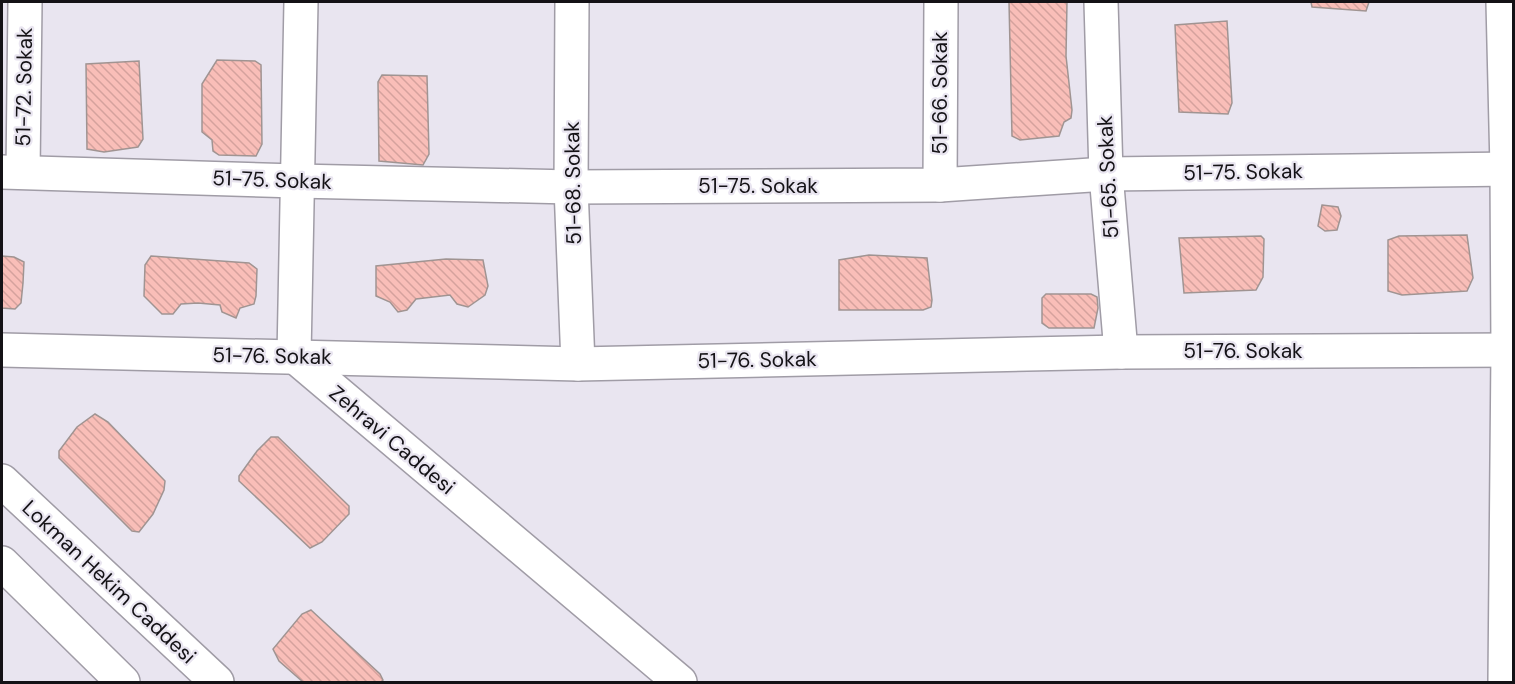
<svg xmlns="http://www.w3.org/2000/svg" width="1515" height="684" font-family="'DM Sans',sans-serif">
	<defs>
		<pattern id="building-back-hatch" width="6" height="6" patternUnits="userSpaceOnUse" patternTransform="scale(1.5)"><rect width="6" height="6" fill="#f9beb8"/><path d="M-1 5l2 2M0 0l6 6M5-1l2 2" fill="none" stroke="#d5a29d"/></pattern>
	</defs>
	<rect width="100%" height="100%" fill="#e9e5f0"/>
	<g fill="url(#building-back-hatch)" stroke="#a09492" stroke-width="1.5">
		<path d="M1009,2H1067L1066,56L1072,110L1071,118L1064,122L1059,136L1020,140L1012,136Z"/>
		<path d="M1311,2H1369L1366,11L1312,7Z"/>
		<path d="M1227,21L1232,103L1228,114L1179,112L1175,25Z"/>
		<path d="M217,60L255,61L261,65L262,144L256,156L219,155L213,151L212,140L202,132V84Z"/>
		<path d="M139,61L143,139L138,147L104,152L87,149L86,64Z"/>
		<path d="M382,75L427,76L429,154L423,165L379,161L378,82Z"/>
		<path d="M1322,205L1338,207L1341,216L1337,230L1325,231L1318,226Z"/>
		<path d="M1467,235L1473,278L1467,291L1402,295L1388,291V240L1399,236Z"/>
		<path d="M1261,236L1264,239L1263,277L1256,290L1184,293L1179,238Z"/>
		<path d="M869,255L927,258L932,300L931,307L923,310H839V260Z"/>
		<path d="M2,256L14,257L24,262L23,283L21,303L15,309L2,308Z"/>
		<path d="M151,256L249,263L257,269L256,296L254,304L240,308L236,318L222,312L220,305L198,303L181,304L173,314H162L144,296L145,265Z"/>
		<path d="M446,259L483,260L488,286L485,295L468,307L457,304L450,295L416,299L407,310L398,312L390,302L376,296V266Z"/>
		<path d="M1046,294H1091L1097,297L1098,308L1094,328H1049L1042,323V298Z"/>
		<path d="M95,414L108,422L165,481L164,490L153,514L139,532L132,531L59,458V451L77,427Z"/>
		<path d="M271,437H278L349,506V514L322,542L310,548L239,481V476L257,451Z"/>
		<path d="M311,610L380,674L383,680L381,682H303L279,661L273,649L302,614Z"/>
	</g>
	<g fill="none" stroke-linecap="round" stroke-linejoin="round">
		<defs>
			<g id="minor">
				<path d="M301,2L294,356L680,682"/>
				<path d="M572,2L571,187L578,364"/>
				<path d="M1101,2L1106,174L1121,352"/>
				<path d="M1503,2L1507,168L1508,350L1505,682"/>
				<path d="M2,172L297,181L571,187L940,185L1106,174L1514,169"/>
				<path d="M23,172L25,2"/>
				<path d="M940,185L941,2"/>
				<path d="M2,350L578,364L1121,352L1514,350"/>
				<path d="M2,481L217,682"/>
				<path d="M2,563L123,682"/>
			</g>
		</defs>
		<use href="#minor" stroke="#a09ca6" stroke-width="36"/>
		<use href="#minor" stroke="#fff" stroke-width="33"/>
	</g>
	<g text-anchor="middle" dominant-baseline="central" stroke-width="4.5" stroke-linejoin="round" paint-order="stroke">
		<g font-size="21" fill="#141216" stroke="#e9e5f0">
			<text transform="translate(24 87) rotate(-89)">51-72. Sokak</text>
			<text transform="translate(940 93) rotate(-90)">51-66. Sokak</text>
			<text transform="translate(1243 172) rotate(-1)">51-75. Sokak</text>
			<text transform="translate(1108 177) rotate(-93)">51-65. Sokak</text>
			<text transform="translate(272 180) rotate(2)">51-75. Sokak</text>
			<text transform="translate(573 183) rotate(-91)">51-68. Sokak</text>
			<text x="758" y="186">51-75. Sokak</text>
			<text x="1243" y="351">51-76. Sokak</text>
			<text transform="translate(272 356) rotate(1)">51-76. Sokak</text>
			<text transform="translate(757 360) rotate(-1)">51-76. Sokak</text>
			<text transform="translate(392 440) rotate(40)">Zehravi Caddesi</text>
			<text transform="translate(109 582) rotate(43)">Lokman Hekim Caddesi</text>
		</g>
	</g>
	<rect width="1515" height="684" fill="none" stroke="#141216" stroke-width="6"/>
</svg>
